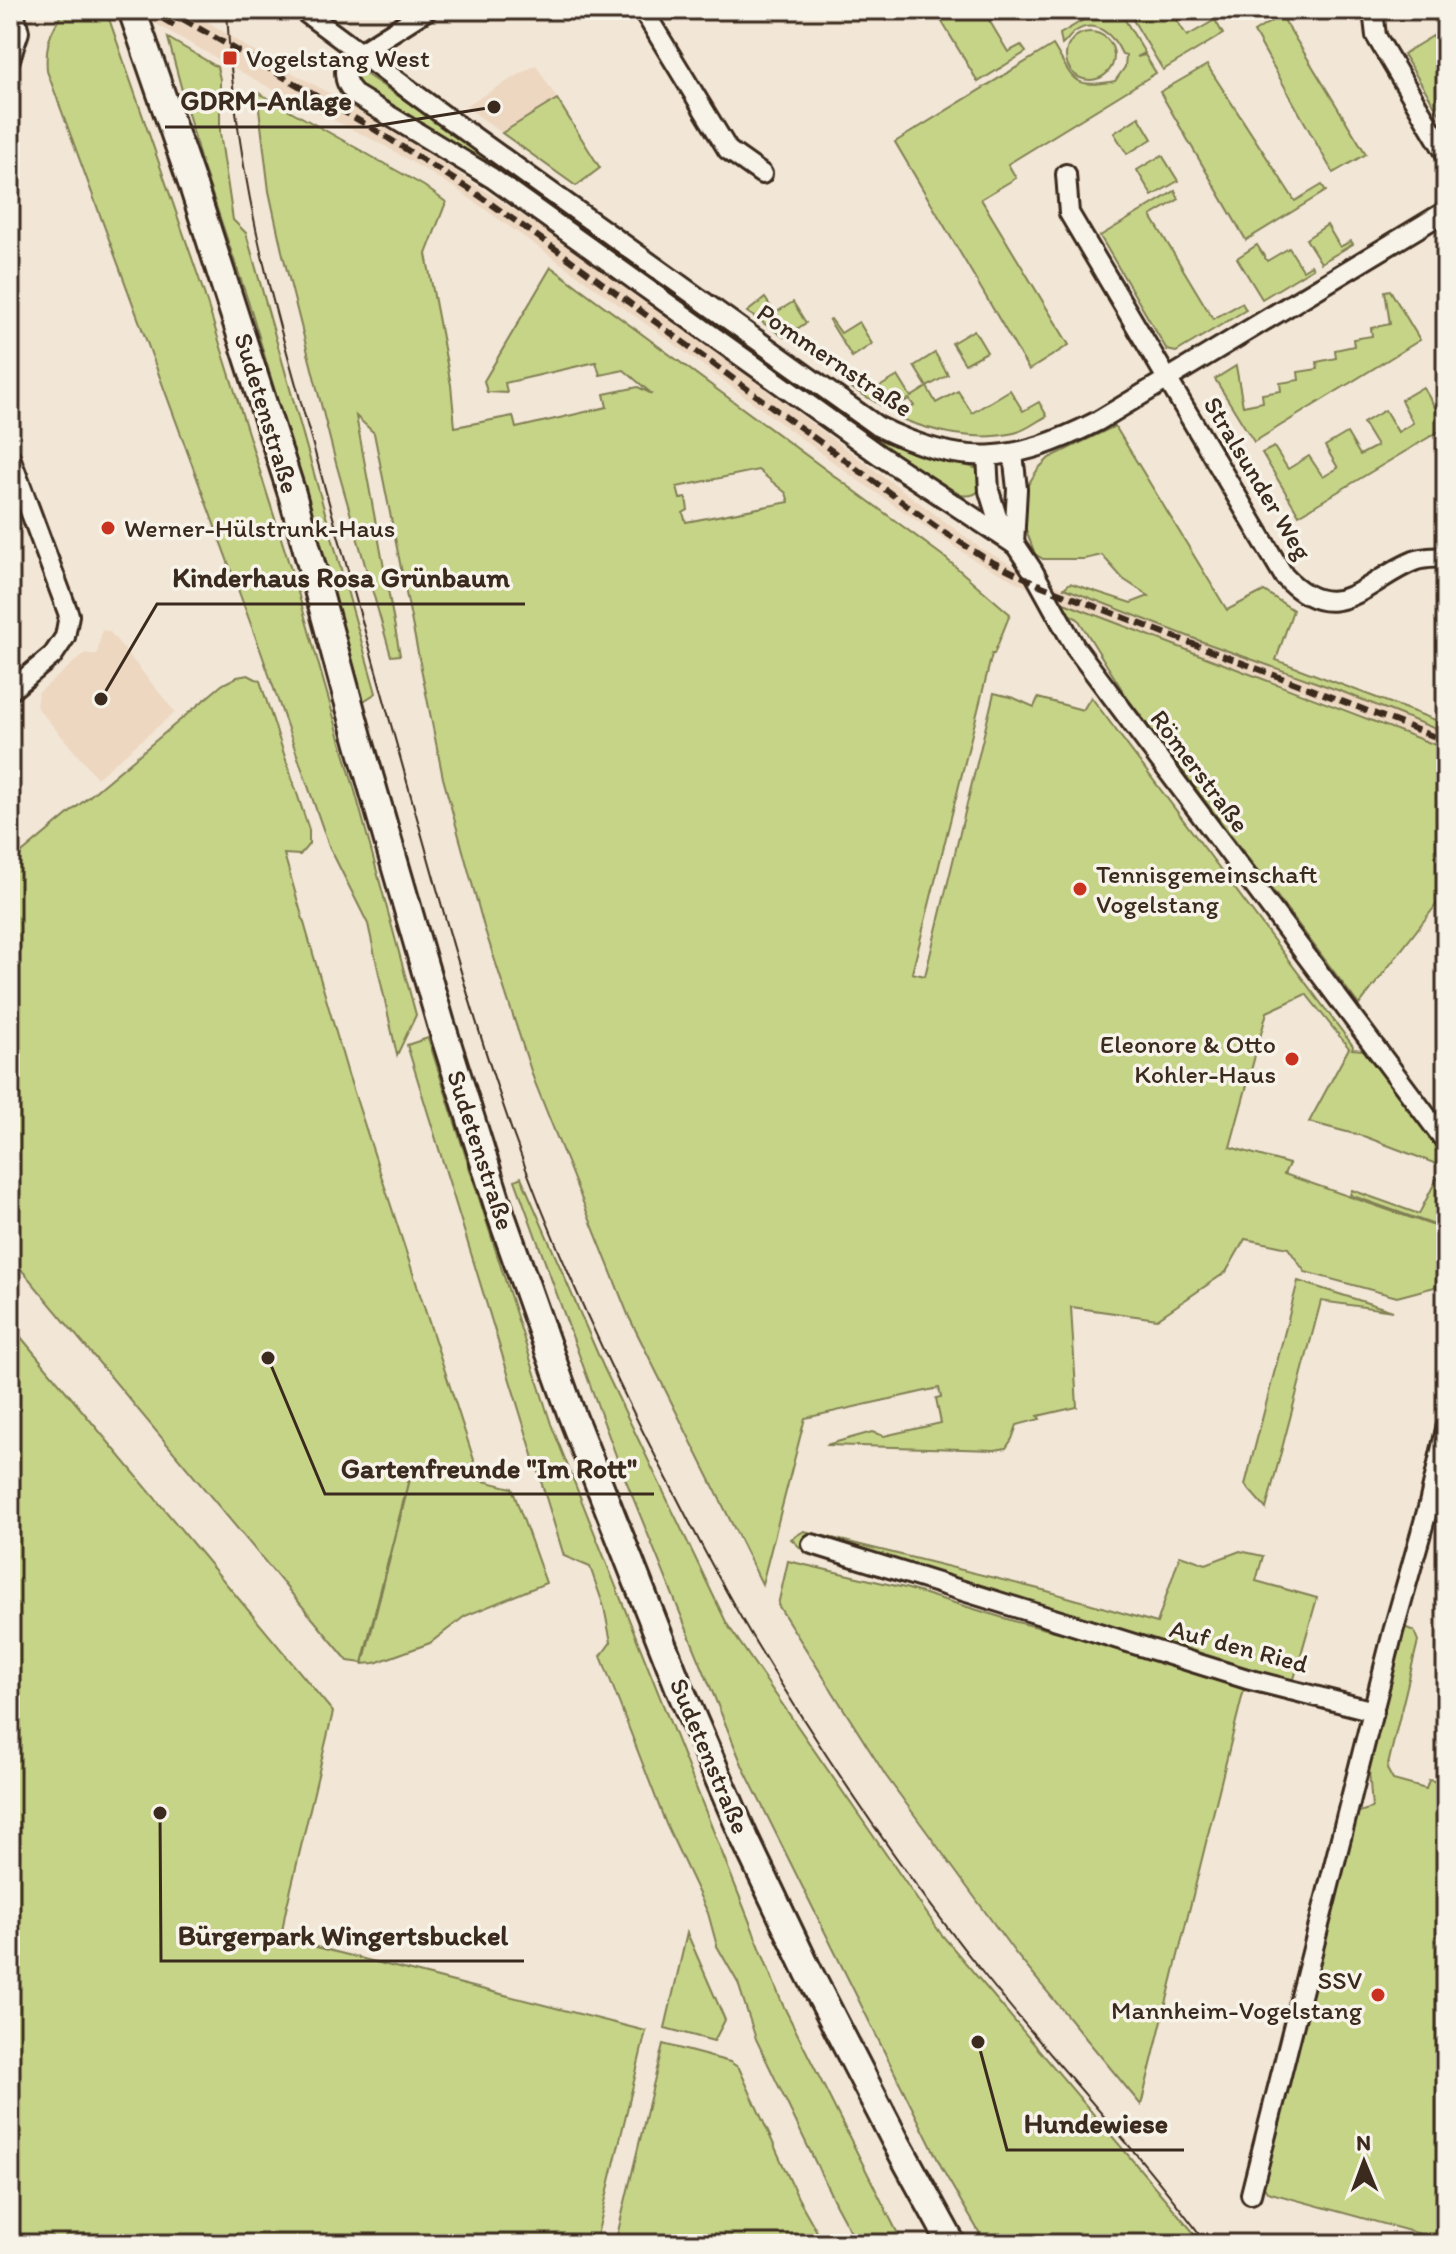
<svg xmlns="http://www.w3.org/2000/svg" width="1456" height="2254" font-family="Itim,sans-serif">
	<rect width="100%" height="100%" fill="#f2e6d6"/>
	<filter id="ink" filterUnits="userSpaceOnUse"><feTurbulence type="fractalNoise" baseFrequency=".0125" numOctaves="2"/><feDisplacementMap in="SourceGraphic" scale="16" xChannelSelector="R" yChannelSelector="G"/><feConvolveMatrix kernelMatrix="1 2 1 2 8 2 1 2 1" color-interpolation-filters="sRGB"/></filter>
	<g filter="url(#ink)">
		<g fill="#edd7c1">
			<path d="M131,10H190L251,50L322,89L434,157L540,227L756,382L982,549L1019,569L1089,599L1343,692L1440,731L1446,733V749L1343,707L1097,616L1026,587L974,560L852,476L667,339L455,188L385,146L270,88Z"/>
			<path d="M536,65L557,99L502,133L465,106Z"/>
			<path d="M102,630L110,632L175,712L97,778L36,706L38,693L85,653L97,655Z"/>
		</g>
		<g fill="#c6d488" stroke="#807f53" stroke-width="2" fill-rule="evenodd">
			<path d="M64,10H106L203,290L297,589L355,791L416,1015L397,1055L368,924L329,846L260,649L47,71C45,44 50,33 64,10Z"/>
			<path d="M935,10H983L1008,52L1021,45L1026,52L978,82Z"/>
			<path d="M1100,10H1119L1145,53L1137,57L1145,55L1156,73L1008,164L1016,178L981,199L1069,345L1029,370L895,142L1053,45C1074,79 1071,90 1115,81L1125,67L1126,55L1122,54C1114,36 1096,18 1076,31C1070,35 1067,41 1062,45L1060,34Z"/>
			<path d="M1127,10H1170L1187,36L1215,20L1223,34L1163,70Z"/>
			<path d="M1281,15L1366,154L1333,173L1254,32Z"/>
			<path d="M1446,28V124L1403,54Z"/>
			<circle cx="1090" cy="56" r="24"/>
			<path d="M168,38L217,67L220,79V133L233,220L246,233L376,693L362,702L318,538L252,313L200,158Z"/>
			<path d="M1207,65L1295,201L1322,185L1326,191L1246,240L1160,92Z"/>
			<path d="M355,67L519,177L907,448L978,469L981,472C983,488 979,498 961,495L860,431L465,149L363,88L354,76Z"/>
			<path d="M257,92L424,186L446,202L426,254L451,385L455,427L513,416L516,428L607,407L604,394L638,387L652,394L624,370L600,375L596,362L505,383L507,393L487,392L484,381L551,267L943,556L1010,614L994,654H992L912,973L925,976L994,693L1014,698L1034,707L1038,698L1083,710L1091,697L1353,1046L1352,1049L1364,1050L1443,1154L1439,1165L1366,1137L1309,1122L1349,1048L1306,994L1267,1012L1230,1147L1289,1164L1284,1174L1446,1230V1284L1397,1297L1305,1272L1288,1248L1245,1239L1226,1272L1157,1319L1071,1307L1077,1407L1038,1416L1040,1419L1017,1425L1012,1439L1006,1448L995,1450L826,1445L872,1432L884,1436L941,1423L936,1398L941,1397L939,1388L805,1418L762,1584L629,1317L534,1080L484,927L443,778L374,433L356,416L400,655L391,656L336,463L282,251L269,191ZM758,470L786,493L789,502L686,522L683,513L688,510L686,498L680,499L677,487Z"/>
			<path d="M557,99L600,168L576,186L502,133Z"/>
			<path d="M1139,117L1152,139L1127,154L1114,133Z"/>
			<path d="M1162,155L1178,181L1152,196L1137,170Z"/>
			<path d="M1175,191L1179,199L1151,216L1213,319L1242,303L1246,310L1176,352L1167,350L1100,236Z"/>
			<path d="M1327,225L1340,247L1351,241L1353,244L1321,263L1306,239Z"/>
			<path d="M1257,245L1267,261L1289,248L1303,270L1311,265L1313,268L1262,299L1237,258Z"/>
			<path d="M1390,290L1420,340L1254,442L1215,379L1236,366L1243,406L1263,402L1262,394L1281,391L1280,383L1299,380L1298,372L1318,369L1317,362L1336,358L1335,350L1354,346L1353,339L1372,336L1371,328L1390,324L1385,291Z"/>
			<path d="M765,298L775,313L793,302L806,323L784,337L747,312Z"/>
			<path d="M831,319L841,333L859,322L872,344L852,357L829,320Z"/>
			<path d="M974,330L987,352L965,364L952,343Z"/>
			<path d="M935,353L948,375L927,387L936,403L958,391L972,413L1010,390L1023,411L1039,402L1047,416C1037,421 1025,431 1014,433C976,442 932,432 897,417L914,406L909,399L901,403L896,396L881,405L846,385L857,378L867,394L898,376L911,397L927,387L914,366Z"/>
			<path d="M1423,387L1436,409L1446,404V427L1299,515L1262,453L1274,447L1288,469L1309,456L1323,477L1338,468L1325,446L1347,433L1360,455L1377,446L1363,423L1385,410L1398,432L1413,423L1401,400Z"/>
			<path d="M1115,426L1227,610L1264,591L1293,610L1276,660L1446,724V733L1343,692L1203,642L1064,588L1070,583L1131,603L1149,596L1123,579L1102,555L1084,559H1043L1035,554L1020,514L1024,491L1038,469L1049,458Z"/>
			<path d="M1064,603L1446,749V892L1359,1005L1126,696L1078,619L1065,612Z"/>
			<path d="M248,675L260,681L309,830V844L300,855L284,854L348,1074L474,1460L469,1477L413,1463L362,1663L348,1661L10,1256V863L223,684L237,677Z"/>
			<path d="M428,1038L551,1424L782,2003L903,2244H857L836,2205L756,2039L738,1983L717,1946L708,1913L666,1824L601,1656L611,1642L604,1607L590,1567L564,1556L407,1045Z"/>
			<path d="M521,1177L603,1366L727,1624L941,1934L1194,2233L1176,2244H986L945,2174L743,1767L618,1461L515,1180Z"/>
			<path d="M1437,1178L1446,1182V1229L1350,1195L1352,1190L1419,1214Z"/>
			<path d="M1298,1281L1393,1311L1321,1301L1266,1509L1245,1485Z"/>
			<path d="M10,1324L333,1712L285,1914L281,1938L646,2031L595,2244H10Z"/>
			<path d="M414,1464L512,1488L546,1583L465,1616L430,1643L375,1663L363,1664Z"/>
			<path d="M804,1531L1047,1591L1157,1623L1180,1555L1206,1564L1240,1551L1263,1556L1256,1581L1317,1598L1294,1679L1281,1681L910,1574L804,1551L791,1539Z"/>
			<path d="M788,1561L905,1588L1017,1622L1123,1648L1245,1685L1141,2105L1016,1954L886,1776L778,1605Z"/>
			<path d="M1402,1626L1414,1631L1418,1641L1387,1769L1393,1780L1426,1789L1429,1780L1446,1784V2241L1267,2192L1258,2178L1354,1806L1359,1812L1372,1808L1368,1757Z"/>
			<path d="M687,1933L725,2020L714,2041L665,2028Z"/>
			<path d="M663,2044L730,2062L739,2068L798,2198L824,2244H615Z"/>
		</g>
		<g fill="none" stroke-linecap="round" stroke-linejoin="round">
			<defs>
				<g id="street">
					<path d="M302,10L442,114L877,426C963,468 1014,464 1098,421L1446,211"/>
					<path d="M427,10L359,53L345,71C345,83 349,88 357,96L492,178L879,455L1014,544"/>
					<path d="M643,10L728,150L762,174"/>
					<path d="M1373,10L1376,36L1446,154"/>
					<path d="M10,12L15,16L19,32L10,59"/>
					<path d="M1066,174L1069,213L1284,576C1336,631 1366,580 1414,561C1423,557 1436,558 1446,557"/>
					<path d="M1013,454L1017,489L1014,544"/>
					<path d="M987,456L989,491L997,517L1033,571L1075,647L1446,1142"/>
					<path d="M10,457L69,615L65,637L53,655L10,691"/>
					<path d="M812,1544L1247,1679L1374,1711"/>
					<path d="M1251,2194L1393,1632L1428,1508L1446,1429"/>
				</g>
				<path id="secondary" d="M132,10L194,189L292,494L360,744L441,1024L501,1215L571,1413L679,1687L745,1839L808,1971L896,2142L952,2244"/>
			</defs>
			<use href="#street" stroke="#3b2a1e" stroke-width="24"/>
			<use href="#secondary" stroke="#3b2a1e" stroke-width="32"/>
			<use href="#street" stroke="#f7f3e8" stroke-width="18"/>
			<use href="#secondary" stroke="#f7f3e8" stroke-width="26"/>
			<path stroke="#3b2a1e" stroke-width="2" d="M227,10C232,119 252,226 281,331C324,484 366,637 409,789C441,904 473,1019 512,1131C557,1257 614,1378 676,1496C702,1547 729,1599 759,1648C828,1762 903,1873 986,1977C1058,2067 1139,2151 1207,2244"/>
			<g stroke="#3b2a1e" stroke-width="6" stroke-dasharray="12 6" stroke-linecap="butt">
				<path d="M148,10L175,26"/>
				<path d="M167,10L372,128L474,192L557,250L935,526L986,559L1042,586L1446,741"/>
			</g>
		</g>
	</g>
	<g fill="#c8321e" stroke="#f7f3e8" stroke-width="3">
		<rect x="222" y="50" width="16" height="16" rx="4"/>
		<circle cx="108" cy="528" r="8"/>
		<circle cx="1080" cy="889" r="8"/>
		<circle cx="1292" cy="1059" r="8"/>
		<circle cx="1378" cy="1995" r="8"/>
	</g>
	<g text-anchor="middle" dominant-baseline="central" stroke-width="7" stroke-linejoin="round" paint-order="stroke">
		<g font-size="26" fill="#3b2a1e" stroke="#f7f3e8" text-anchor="start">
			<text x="246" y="58">Vogelstang West</text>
			<text x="124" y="528">Werner-Hülstrunk-Haus</text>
			<text x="1096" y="874">Tennisgemeinschaft<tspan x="1096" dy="30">Vogelstang</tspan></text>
			<text x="1276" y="1044" text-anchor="end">Eleonore &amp; Otto<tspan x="1276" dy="30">Kohler-Haus</tspan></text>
			<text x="1362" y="1980" text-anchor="end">SSV<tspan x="1362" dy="30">Mannheim-Vogelstang</tspan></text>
		</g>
		<g font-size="26" fill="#3b2a1e" stroke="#f7f3e8">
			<text transform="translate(835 360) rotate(34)">Pommernstraße</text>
			<text transform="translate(267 413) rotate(73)">Sudetenstraße</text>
			<text transform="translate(1258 478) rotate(59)">Stralsunder Weg</text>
			<text transform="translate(1200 771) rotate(53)">Römerstraße</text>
			<text transform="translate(481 1150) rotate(72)">Sudetenstraße</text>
			<text transform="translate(1239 1646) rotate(15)">Auf den Ried</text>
			<text transform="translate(710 1756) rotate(67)">Sudetenstraße</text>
		</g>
	</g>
	<path fill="none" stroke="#3b2a1e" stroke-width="3" d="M494 107L368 127H165M101 699L157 604H525M268 1358L325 1494H654M160 1813L161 1961H524M978 2042L1007 2150H1184"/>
	<g fill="#3b2a1e" stroke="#f7f3e8" stroke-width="3">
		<circle cx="494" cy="107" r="8"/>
		<circle cx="101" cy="699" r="8"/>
		<circle cx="268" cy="1358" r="8"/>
		<circle cx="160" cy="1813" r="8"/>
		<circle cx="978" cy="2042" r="8"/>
	</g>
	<g font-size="28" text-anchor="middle" font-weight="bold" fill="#3b2a1e" stroke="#f7f3e8" stroke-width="7" stroke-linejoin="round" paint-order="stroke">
		<text x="266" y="110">GDRM-Anlage</text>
		<text x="341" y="587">Kinderhaus Rosa Grünbaum</text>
		<text x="489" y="1478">Gartenfreunde "Im Rott"</text>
		<text x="343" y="1945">Bürgerpark Wingertsbuckel</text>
		<text x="1096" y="2133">Hundewiese</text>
	</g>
	<rect width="1456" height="2254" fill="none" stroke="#f7f3e8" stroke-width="40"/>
	<rect x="20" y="20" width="1416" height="2214" fill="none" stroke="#3b2a1e" stroke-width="3" filter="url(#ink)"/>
	<g transform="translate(1364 2162) rotate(359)" stroke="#f7f3e8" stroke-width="6" paint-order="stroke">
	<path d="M0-6L14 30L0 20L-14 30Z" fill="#3b2a1e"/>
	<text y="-12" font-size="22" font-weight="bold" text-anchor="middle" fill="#3b2a1e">N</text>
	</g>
</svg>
